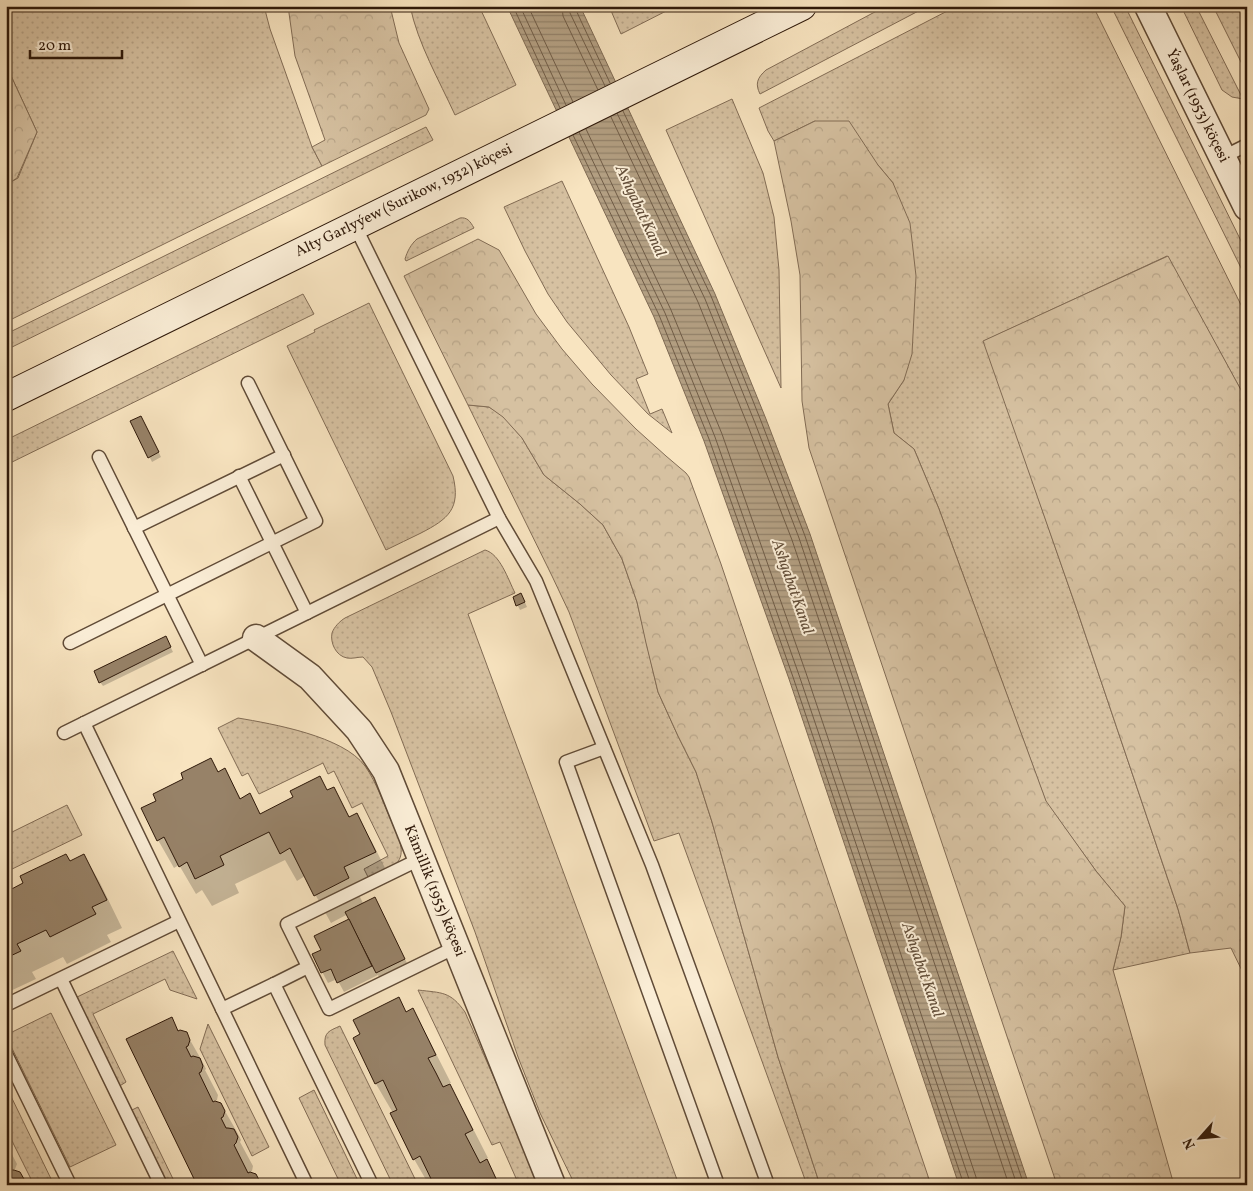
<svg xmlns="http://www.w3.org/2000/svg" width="1253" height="1191" font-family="Vollkorn,serif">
	<defs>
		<pattern id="green-dots" width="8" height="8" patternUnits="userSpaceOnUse" patternTransform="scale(1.25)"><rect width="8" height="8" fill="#d6c1a1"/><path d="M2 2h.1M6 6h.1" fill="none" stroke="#b8a589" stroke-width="1.8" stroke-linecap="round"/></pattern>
		<pattern id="forest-crowns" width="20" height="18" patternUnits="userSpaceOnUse" patternTransform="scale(1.25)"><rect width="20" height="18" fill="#d6c1a1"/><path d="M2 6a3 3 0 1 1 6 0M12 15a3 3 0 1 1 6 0" fill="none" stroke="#b8a589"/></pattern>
		<pattern id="water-rules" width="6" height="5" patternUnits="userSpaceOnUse" patternTransform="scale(1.25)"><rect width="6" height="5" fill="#b39f82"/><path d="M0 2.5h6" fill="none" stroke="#928169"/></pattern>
	</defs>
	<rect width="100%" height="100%" fill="#f8e4c0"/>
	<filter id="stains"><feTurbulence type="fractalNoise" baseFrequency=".004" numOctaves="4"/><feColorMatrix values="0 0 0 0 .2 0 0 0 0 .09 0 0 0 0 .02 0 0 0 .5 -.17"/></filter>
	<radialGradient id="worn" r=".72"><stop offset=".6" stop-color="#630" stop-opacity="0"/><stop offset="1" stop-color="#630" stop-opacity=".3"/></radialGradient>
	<g fill="url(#green-dots)" stroke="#826c55">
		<path d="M6,6H264L270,29L312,147L322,166L6,322V185L18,178L37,132L6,65Z"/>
		<path d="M410,6H479L516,85L455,115C439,80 418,44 410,6Z"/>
		<path d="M609,6H676L621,34Z"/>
		<path d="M886,6H928L760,94C755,84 757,78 766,70Z"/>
		<path d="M957,6H1093L1247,317V401L1167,256L984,341L1077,610L1178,909L1190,953L1113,970L1121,937L1125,906L1096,871L1046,802L939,509L914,449L894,433L888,404L904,380L893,183L878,165L815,121L774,141L768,131L759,108Z"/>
		<path d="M1111,6H1125L1247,253V280Z"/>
		<path d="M1181,6H1196L1243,99L1232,97L1222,90Z"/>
		<path d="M1213,6H1247V74Z"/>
		<path d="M732,99L763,173L774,217L779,270L781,388L666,130Z"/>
		<path d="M426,127L433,140L6,350V334Z"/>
		<path d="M562,181L629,327L648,374L636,379L650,414L662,409L672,433L648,414L611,375L567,322L548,294L525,251L504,207Z"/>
		<path d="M460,218C467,217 470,221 474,228L406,261L405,259C407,252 411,244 417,239Z"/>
		<path d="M303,294L314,314L6,465V440Z"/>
		<path d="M369,303L453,476C461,509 448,519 421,533C409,539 398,544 386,550L287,346L315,332L314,330Z"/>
		<path d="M468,405L489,407L503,416L522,438L544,475L580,504L603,525L622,559L637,602L658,692L678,736L696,772L712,822L778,1057L820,1185H807L679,833L654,841L569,612L552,576Z"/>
		<path d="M485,550C500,554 508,579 515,593L468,614L679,1185H575L540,1113L518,1057L475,932L391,712L372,667L363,657C358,657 352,659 347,658C336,656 330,643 332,633C334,627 340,621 345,618Z"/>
		<path d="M238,718C273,724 343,736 365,766C377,783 384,805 393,825C398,836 407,853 396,864L368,877L364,869L388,856L362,803L352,808L334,771L328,774L323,763L259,794L248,773L242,776L218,728Z"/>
		<path d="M67,805L82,835L6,872V835Z"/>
		<path d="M173,951L197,999L170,990L165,979L93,1014L126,1082L118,1087L75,998Z"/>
		<path d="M418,990C442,993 450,991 465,1012L498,1087L538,1185H519L500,1142L492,1145Z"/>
		<path d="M51,1013L116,1145L70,1167L6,1036V1035Z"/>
		<path d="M208,1024L269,1147L252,1156L200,1049Z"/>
		<path d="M340,1026L418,1185H393L325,1045C324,1032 329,1031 340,1026Z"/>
		<path d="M6,1086L54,1185H34L6,1129Z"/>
		<path d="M314,1090L360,1185H341L299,1098Z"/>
		<path d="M138,1107L176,1185H166L130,1111Z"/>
	</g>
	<g fill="url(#forest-crowns)" stroke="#826c55">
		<path d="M288,6H390L399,43L429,109L426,115L322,166L312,147L325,140L295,56Z"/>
		<path d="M6,65L37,132L17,178L6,185Z"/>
		<path d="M815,121H849L878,165L893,183L910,223L916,276L912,354L904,380L888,404L894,433L914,449L939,509L1046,801L1096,871L1125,906L1121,937L1113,970L1174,1185H1057L809,448L802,401L800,275L791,221L774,141Z"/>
		<path d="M478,239L499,250L536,314L562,349L592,384L636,429L666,456L686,473L689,477L721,564L931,1185H820L778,1057L712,822L696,772L678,736L658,692L646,643L637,602L622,559L603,525L580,504L544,475L522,438L503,417L489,407L468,405L404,276Z"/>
		<path d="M1168,256L1247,401V981L1231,948L1190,953L1178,909L1077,610L983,341Z"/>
	</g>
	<path fill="url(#water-rules)" stroke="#7e6952" d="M507,6H580L715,294L766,419L810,534L1029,1185H959L789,679L704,441L654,317Z"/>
	<g fill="#0003">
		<path d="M132,422H144L161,457L152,462Z"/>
		<path d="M514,598L524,600L527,607L520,610Z"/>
		<path d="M168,642L173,652L103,686L100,682Z"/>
		<path d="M224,770L241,799L250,795L261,815L333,788L350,818L356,815L372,842L391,880L359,895L364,905L380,909L410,969L382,983L378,975L344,992L337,979L328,983L313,954L323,950L350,920L348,914L331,923L305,876L297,881L285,860L235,884L239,893L212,906L202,890L196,894L179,865L174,868L158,840L218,773Z"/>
		<path d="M84,855L100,883L122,928L107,935L111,942L67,964L63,957L32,972L36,979L6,993V893Z"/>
		<path d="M412,1010L428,1038L451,1083L448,1084L465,1113L488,1158L486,1159L500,1185H429L414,1159L393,1113L376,1084L354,1038Z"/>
		<path d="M171,1018L179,1032L186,1033L202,1061L206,1069L205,1070L218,1095L217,1100L213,1102L221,1104L237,1132L241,1140L240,1142L253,1166L252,1171L249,1173L255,1175L261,1185H198Z"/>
		<path d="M6,1143L17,1164L15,1169L11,1171L19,1173L26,1185H6Z"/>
	</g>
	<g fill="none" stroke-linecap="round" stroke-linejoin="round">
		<g stroke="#705c46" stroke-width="1">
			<path d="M513,6L560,108"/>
			<path d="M520,6L566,105"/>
			<path d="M528,6L573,102"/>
			<path d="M562,6L563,16L598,90"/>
			<path d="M569,6L570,13L605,86"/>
			<path d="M575,6L576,10L581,21L610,83"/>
			<path d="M623,111L711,296L761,421L805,536L1024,1185"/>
			<path d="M617,113L705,299L755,423L799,538L1017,1185"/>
			<path d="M611,117L698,302L748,426L792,540L1009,1185"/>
			<path d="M586,129L671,310L722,434L806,673L976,1177L977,1185"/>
			<path d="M579,132L665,313L715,437L799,675L969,1179L970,1185"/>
			<path d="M573,135L659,315L709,439L793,677L964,1185"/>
		</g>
	</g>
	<g fill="#978268" stroke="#2e1809">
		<path d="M141,416L159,452L148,458L130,421Z"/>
		<path d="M521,593L525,602L516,606L513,597Z"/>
		<path d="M166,636L171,647L99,683L94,671Z"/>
		<path d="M211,758L218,772L225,768L240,799L250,793L260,814L293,797L290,791L320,776L327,790L334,787L349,817L357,813L376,852L344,867L349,878L314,896L290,848L280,854L269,832L220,856L224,865L195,879L187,862L179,867L164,837L157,841L141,808L156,801L153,794L183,779L181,773Z"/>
		<path d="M66,854L70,861L84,854L107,900L92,907L96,914L50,937L46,930L17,944L21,951L6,958V892L23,883L20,876Z"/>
		<path d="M375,897L405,959L376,973L345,912Z"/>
		<path d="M349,919L372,966L337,983L331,969L321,973L312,954L321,950L314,936Z"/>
		<path d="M399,997L406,1012L413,1008L436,1055L428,1058L436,1073L443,1087L450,1084L473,1130L465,1134L480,1163L487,1159L499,1185H434L420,1156L413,1160L390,1113L397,1110L383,1080L375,1084L353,1038L360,1034L353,1020Z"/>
		<path d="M172,1017L178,1031L180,1030L187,1032L190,1040L188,1046L186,1047L191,1057L193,1056L200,1058L203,1066L201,1072L199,1073L213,1102L215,1101L221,1103L225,1111L223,1117L221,1118L226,1128H228L234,1129L238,1137L236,1143L234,1145L248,1173L250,1172L256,1174L260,1182L259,1185H197L126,1039Z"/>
		<path d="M6,1159L12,1170H14L20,1172L24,1179L22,1185H6Z"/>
	</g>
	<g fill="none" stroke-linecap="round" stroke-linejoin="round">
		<defs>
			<g id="lane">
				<path d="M1223,157L1247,145"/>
				<path d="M355,226L499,518L536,581L652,865L768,1185"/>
				<path d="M99,457L202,665"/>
				<path d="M239,476L307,613"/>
				<path d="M134,528L284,455"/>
				<path d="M70,643L316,521L248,383"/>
				<path d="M84,723L307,1185"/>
				<path d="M64,733L499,518"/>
				<path d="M604,748L566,762L718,1185"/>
				<path d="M422,858L287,924L329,1009L456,947"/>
				<path d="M308,967L274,984L372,1185"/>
				<path d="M61,979L161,1185"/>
				<path d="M6,1005L179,921"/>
				<path d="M222,1009L274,984"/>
				<path d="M6,1054L70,1185"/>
			</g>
			<g id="street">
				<path d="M1148,6L1247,207"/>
				<path d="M256,638L310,677L359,730L386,771L552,1185"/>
			</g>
			<path id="secondary" d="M6,397L802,6"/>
		</defs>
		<use href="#lane" stroke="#604b37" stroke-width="15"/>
		<use href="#street" stroke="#604b37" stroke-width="29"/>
		<use href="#secondary" stroke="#2e1809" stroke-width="30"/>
		<use href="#lane" stroke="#faedd6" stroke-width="12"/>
		<use href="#street" stroke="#faedd6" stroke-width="26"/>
		<use href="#secondary" stroke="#faedd6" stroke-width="28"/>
	</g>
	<g text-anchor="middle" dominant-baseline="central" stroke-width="4" stroke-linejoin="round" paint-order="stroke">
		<g font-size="15" fill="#2e1809" stroke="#faedd6">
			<text transform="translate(1197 106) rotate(64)">Ýaşlar (1953) köçesi</text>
			<text transform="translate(404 201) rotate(-26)">Alty Garlyýew (Surikow, 1932) köçesi</text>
			<text transform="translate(434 891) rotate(68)">Kämillik (1955) köçesi</text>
		</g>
		<g font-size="16" font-style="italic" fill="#634e39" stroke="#faedd6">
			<text transform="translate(640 211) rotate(65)">Ashgabat Kanal</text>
			<text transform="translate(792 587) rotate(71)">Ashgabat Kanal</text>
			<text transform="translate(922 970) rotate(71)">Ashgabat Kanal</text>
		</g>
	</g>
	<rect width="1253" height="1191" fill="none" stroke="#f8e4c0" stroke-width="25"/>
	<rect x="8" y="8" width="1238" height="1176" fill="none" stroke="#2e1809" stroke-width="2.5"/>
	<rect x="12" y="12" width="1228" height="1166" fill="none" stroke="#2e1809"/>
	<g transform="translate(1200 1138) rotate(243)" stroke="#faedd6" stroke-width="4" paint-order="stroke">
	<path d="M0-4L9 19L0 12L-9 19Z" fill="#2e1809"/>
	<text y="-8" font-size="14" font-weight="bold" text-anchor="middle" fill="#2e1809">N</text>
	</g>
	<path d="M30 50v8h92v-8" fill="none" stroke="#2e1809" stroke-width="2.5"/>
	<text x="38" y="50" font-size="15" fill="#2e1809" stroke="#faedd6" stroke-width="4" paint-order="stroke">20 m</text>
	<rect width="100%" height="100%" filter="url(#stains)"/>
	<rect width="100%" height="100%" fill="url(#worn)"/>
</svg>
